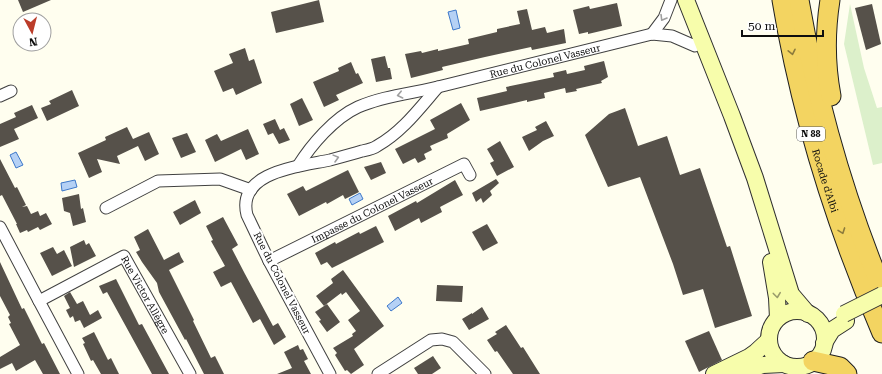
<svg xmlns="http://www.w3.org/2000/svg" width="882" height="374" font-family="'Roboto Serif',serif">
	<rect width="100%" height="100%" fill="#fffeef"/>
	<path fill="#dcf0cb" d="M850,4L864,68L877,108L882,107V163L873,165L844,44Z"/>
	<g fill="#b5d1f5" stroke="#3d78ca">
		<path d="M456,10L460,28L453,30L448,12Z"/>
		<path d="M16,152L23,165L16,168L10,155Z"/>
		<path d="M75,180L77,187L62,191L61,183Z"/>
		<path d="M360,193L363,199L352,205L349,199Z"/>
		<path d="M398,297L402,303L391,311L387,306Z"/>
	</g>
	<g fill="#56514a">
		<path d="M18,0H51L23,12Z"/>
		<path d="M319,0L324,22L276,33L271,12Z"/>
		<path d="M617,3L622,26L588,34V32L579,34L573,10L589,6L590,9Z"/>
		<path d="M872,4L881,44L866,50L855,8Z"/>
		<path d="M527,9L532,30L545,27L547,33L564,29L566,43L532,50L531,47L485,57L442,67L443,70L411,78L405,54L421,51L422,53L438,49V51L469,44L468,39L497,32V29L520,24L517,11Z"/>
		<path d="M245,48L249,61L254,59L262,83L236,95L233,88L223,92L214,71L233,63L229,54Z"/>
		<path d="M385,56L388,68H390L392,79L376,82L371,59Z"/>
		<path d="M604,61L608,77L601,81L602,83L576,89L577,91L566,93L565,88L544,93L545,98L527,102V100L480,111L477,98L507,91L506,87L554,77L553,73L566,70L567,74L585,70L584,66Z"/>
		<path d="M351,62L356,74L358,73L363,83L336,95L339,100L324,107L313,82L339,71L338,68Z"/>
		<path d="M72,90L79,106L47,121L41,108L51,104L49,101Z"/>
		<path d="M302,98L313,120L299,126L290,104Z"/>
		<path d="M461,103L470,120L447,134L448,138L430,146L432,150L424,154L426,159L418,163L415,158L403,164L395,149L435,129L430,120Z"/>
		<path d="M32,105L38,118L14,129L19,139L0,147V124L16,117L14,113Z"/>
		<path d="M625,108L638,146L667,136L680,175L700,168L727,247L730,246L752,316L715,328L703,289L683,295L673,264L640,177L608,187L585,135L609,114Z"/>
		<path d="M275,119L280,130L278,131L284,128L290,140L279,144L273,133L268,135L263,124Z"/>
		<path d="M546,121L554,136L543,141L529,151L522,137L537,130L535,127Z"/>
		<path d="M127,127L133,139L149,132L159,154L145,161L138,146L117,156L120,164L97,159L102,172L89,178L78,153L106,140L105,137Z"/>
		<path d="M248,129L259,154L246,160L241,149L215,162L205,140L217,134L221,141Z"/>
		<path d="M187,133L196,152L181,158L172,138Z"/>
		<path d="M500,141L514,167L497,176L490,163L494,161L487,149Z"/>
		<path d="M0,159L15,188L17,187L26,205L22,207L27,206L31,214L38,211L40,216L46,213L52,224L40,230L38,227L28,232L27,230L20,233L16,224H17L2,195L0,196Z"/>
		<path d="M381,162L386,173L371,180L364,167Z"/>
		<path d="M348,170L359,192L345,199L343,195L327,204L326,202L299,216L287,194L303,186L306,191Z"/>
		<path d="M496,179L499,183L490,191L492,195L483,203L481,198L476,202L472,193Z"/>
		<path d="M455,180L463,195L440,207L442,212L421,223L419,218L395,231L388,216L416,201L417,203Z"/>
		<path d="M79,194L81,209L83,208L86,222L73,226L70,213L64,211L62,198Z"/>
		<path d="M195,200L201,213L180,225L173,212Z"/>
		<path d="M223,217L238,245L232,249L245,274L273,326L278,323L286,337L274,345L260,319L253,323L231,282L221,287L213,272L225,266L211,241L213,240L206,226Z"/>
		<path d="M487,224L498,243L483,251L472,232Z"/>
		<path d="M376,226L384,242L332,268L327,262L321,265L315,253L335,242L336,244L359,232L360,234Z"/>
		<path d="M148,229L164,260L179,252L181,257L184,262L169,270L194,320L193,321L211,358L215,356L224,374H204L186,339L185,340L159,292L157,283L142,262L136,252L140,250L134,237Z"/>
		<path d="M84,240L86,245L89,243L96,256L74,267L70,247Z"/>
		<path d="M53,247L57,254L64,250L72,266L52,276L40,253Z"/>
		<path d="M0,262L22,309L24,308L42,344L44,343L60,374H43L35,360L16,371L12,363L0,369V357L20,345L9,324L11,323L8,317L10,315L0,296Z"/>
		<path d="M343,270L384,326L354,349L364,365L351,374L347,370L345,371L335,355L337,353L333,348L353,336L352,334L356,331L348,320L360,311L346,292L342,295L341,293L324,306L316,296L333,283L331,279Z"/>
		<path d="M116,279L139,325L142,324L169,374H152L107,292L103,294L99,286Z"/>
		<path d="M437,285L463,286L462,302L436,301Z"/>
		<path d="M70,292L77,304L83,301L90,315L98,310L102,318L84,328L80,320L75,322L73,316L70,318L66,310L70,308L64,296Z"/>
		<path d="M327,304L340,322L327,332L319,321L321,320L315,312Z"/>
		<path d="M482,307L489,319L469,330L462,319L472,313V314Z"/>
		<path d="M506,325L521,348L523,347L540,374H513L497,351L495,352L487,340L497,334L495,332Z"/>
		<path d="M709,331L722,360L699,372L685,341Z"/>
		<path d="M94,332L108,360L111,358L119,374H101L93,360L91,361L83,344L85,343L82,338Z"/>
		<path d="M298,345L300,350L303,349L308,359L304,361L311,374H277L292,368L284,352Z"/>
		<path d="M433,356L441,368L432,374H418L414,368Z"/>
	</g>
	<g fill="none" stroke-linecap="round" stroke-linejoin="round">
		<defs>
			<g id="minor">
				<path d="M652,34L664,18L671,0"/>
				<path d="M0,96L11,91"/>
				<path id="s1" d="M298,166C311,145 334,118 358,107C385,95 417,93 446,85C514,68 583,51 652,34L672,36L695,46"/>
				<path d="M106,208L158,181L220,179L251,190"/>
				<path d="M0,227L39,301"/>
				<path id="s2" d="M269,261L464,164L470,175"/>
				<path id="s3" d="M78,374L39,301L124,256L190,374"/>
				<path d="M330,374L269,261L247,215C236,171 302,166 330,160C341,157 352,154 362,151C367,150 373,149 377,146C402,132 419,109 438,87"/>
				<path d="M378,374L431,340L442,339L453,342L485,374"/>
			</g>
			<g id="secondary">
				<path d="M686,0L732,116L755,178L791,294L808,314"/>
				<path d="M771,262L777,298L778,318"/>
				<circle cx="797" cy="339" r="28"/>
				<path d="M824,343L832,330L846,321"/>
				<path d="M714,374L749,357L756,352L769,340"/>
				<path d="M736,374L763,365L784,364"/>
			</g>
			<g id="trunk">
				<path id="s4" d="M782,0C801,115 836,226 882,333"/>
				<path d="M799,0C816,98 844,197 882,289"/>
				<path d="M830,0C825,32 825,64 831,96"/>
				<path d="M813,361L840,367L847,374"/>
			</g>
		</defs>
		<use href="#minor" stroke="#414141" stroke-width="13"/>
		<use href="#secondary" stroke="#303030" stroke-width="18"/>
		<use href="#trunk" stroke="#1f1f1f" stroke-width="21"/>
		<use href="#minor" stroke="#fff" stroke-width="11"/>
		<use href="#secondary" stroke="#f7fdab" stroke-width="16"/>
		<use href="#trunk" stroke="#f3d461" stroke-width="19"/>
		<defs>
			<path id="secondary-bridge" d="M844,314L882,295"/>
		</defs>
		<use href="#secondary-bridge" stroke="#303030" stroke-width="18" stroke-linecap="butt"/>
		<use href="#secondary-bridge" stroke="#f7fdab" stroke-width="16"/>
	</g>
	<defs><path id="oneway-chevron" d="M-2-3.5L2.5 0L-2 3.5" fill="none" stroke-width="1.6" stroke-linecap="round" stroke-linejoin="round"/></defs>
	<g stroke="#9f9f9f">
		<use href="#oneway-chevron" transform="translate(663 18) rotate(121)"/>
		<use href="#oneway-chevron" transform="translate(400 95) rotate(167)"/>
		<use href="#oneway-chevron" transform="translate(336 158) rotate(-15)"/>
	</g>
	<g stroke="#8c7b3c">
		<use href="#oneway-chevron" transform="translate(792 52) rotate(78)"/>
		<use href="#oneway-chevron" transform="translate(842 231) rotate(70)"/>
	</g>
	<use stroke="#9a9d6c" href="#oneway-chevron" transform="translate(777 295) rotate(83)"/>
	<g text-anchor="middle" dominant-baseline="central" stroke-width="4" stroke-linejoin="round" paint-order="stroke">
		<rect fill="#fff" stroke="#565656" stroke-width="1" x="797" y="127" width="28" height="14" rx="3"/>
		<g font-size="9" font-weight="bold" fill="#0e0e0e">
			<text x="811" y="134">N 88</text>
		</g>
		<g font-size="10" fill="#0e0e0e" stroke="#fff">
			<text stroke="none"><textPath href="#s1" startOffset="278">Rue du Colonel Vasseur</textPath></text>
			<text stroke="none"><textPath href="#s4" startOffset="186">Rocade d'Albi</textPath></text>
			<text stroke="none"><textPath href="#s2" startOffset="115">Impasse du Colonel Vasseur</textPath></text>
			<text transform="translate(282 283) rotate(63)">Rue du Colonel Vasseur</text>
			<text stroke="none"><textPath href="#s3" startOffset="223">Rue Victor Allègre</textPath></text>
		</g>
	</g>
	<g transform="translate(32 32) rotate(173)"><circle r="19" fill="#ffffff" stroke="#9f9f9f"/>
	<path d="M0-3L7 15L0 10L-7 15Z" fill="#bb3c29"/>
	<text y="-6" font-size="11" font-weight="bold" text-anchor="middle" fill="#0e0e0e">N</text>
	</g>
	<path d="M742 30v6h81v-6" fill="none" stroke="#0e0e0e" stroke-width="2"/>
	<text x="748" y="30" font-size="12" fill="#0e0e0e" stroke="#ffffff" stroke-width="3" paint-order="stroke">50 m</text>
</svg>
